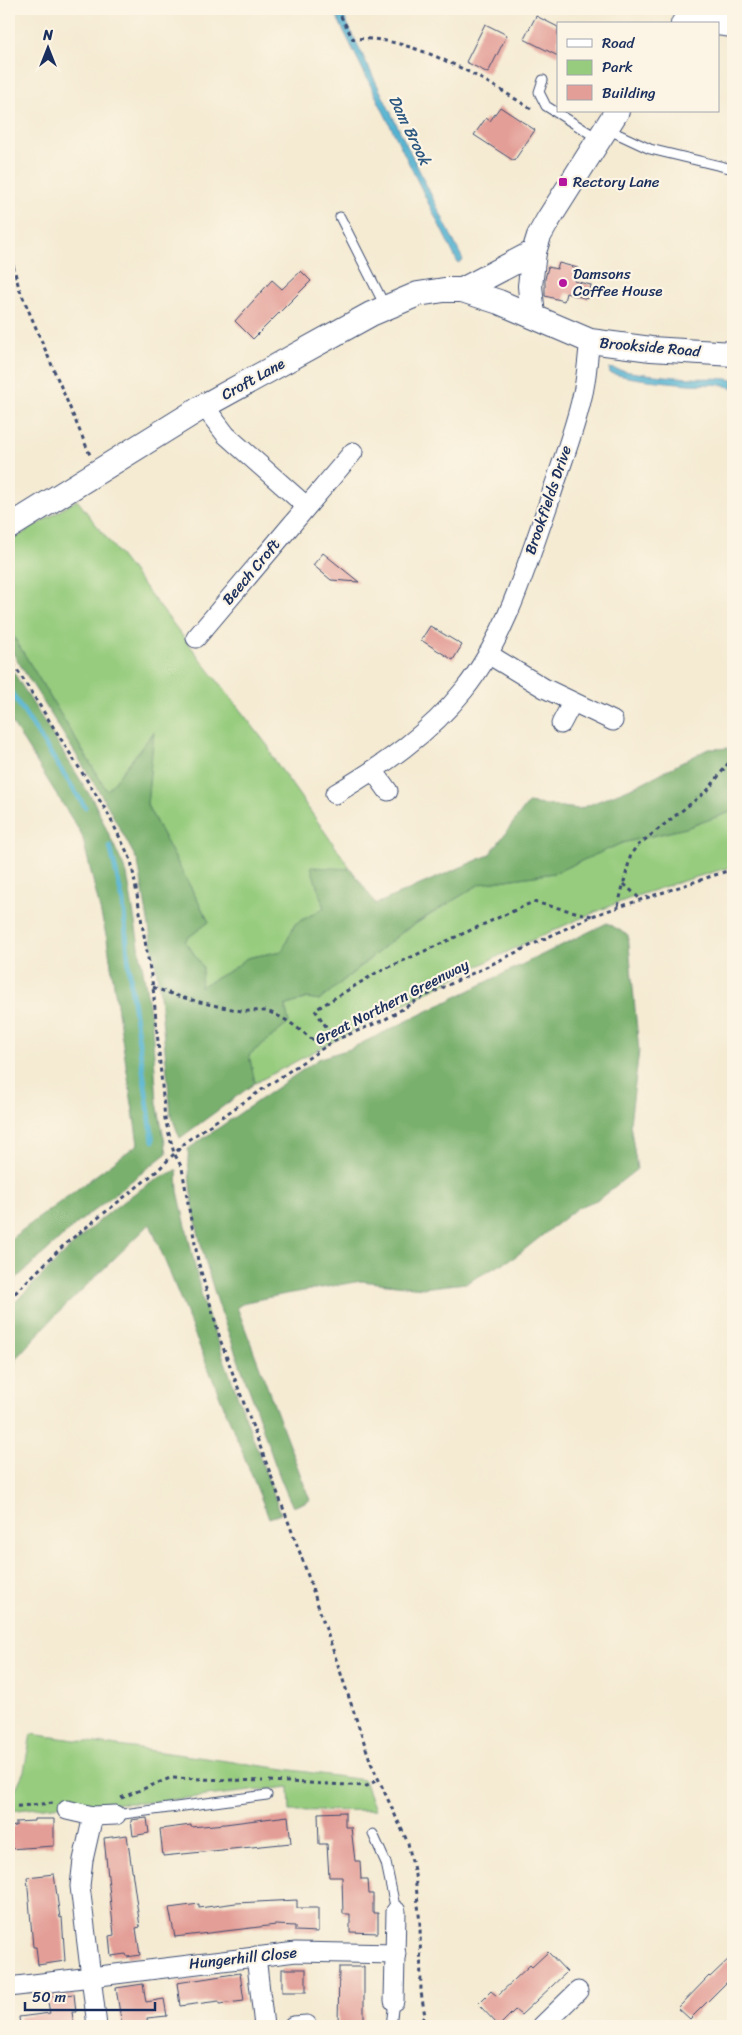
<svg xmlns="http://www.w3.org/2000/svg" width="742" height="2035" font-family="Sriracha,sans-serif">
	<rect width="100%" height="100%" fill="#fcf5e5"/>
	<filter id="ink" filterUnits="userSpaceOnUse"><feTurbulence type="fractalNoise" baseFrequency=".02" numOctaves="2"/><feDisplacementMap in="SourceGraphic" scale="10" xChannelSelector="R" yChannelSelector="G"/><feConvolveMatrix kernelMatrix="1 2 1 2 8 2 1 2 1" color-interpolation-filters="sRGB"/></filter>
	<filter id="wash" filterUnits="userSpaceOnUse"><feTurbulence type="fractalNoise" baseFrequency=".0096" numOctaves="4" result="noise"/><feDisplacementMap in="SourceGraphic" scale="20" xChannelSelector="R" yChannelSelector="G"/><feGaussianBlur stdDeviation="1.12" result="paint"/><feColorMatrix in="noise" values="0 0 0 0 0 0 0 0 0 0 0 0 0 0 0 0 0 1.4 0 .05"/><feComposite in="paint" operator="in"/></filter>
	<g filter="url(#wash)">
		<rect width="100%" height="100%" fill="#f5ebd3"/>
		<g fill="#97cc7e" stroke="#597e6e">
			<path d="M77,500L268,746L273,758L351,869L313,870L325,907L295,924L282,951L247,958L233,969L199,988L203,968L185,940L209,922L147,805L153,733L107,791L9,629V542Z"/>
			<path d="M733,811V866C694,878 653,889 615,904C491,954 373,1021 255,1083L249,1055L289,1023L285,1006L307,998L320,1000L404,931L480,884L554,873L622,843L686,828Z"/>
			<path d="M31,1734L364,1780L375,1810L290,1811L289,1787L141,1803L71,1804L9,1811V1804L24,1771Z"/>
		</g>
		<g fill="#79b06d" stroke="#4a7066">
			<path d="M9,629L107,791L154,732L147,805L209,922L185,940L203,968L200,987L233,969L247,958L282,951L295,924L324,908L311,867L351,869L376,904L489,855L528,803L579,809L638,785L708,749L733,748V811L686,828L622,843L554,873L480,884L403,931L320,1000L307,998L285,1006L289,1023L249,1055L255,1083L180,1138L171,1115L159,985L138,862L105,801L9,647Z"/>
			<path d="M9,665L94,802L127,874L152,1024L157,1103L167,1153L74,1226L9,1285V1240L138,1144L107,939L82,835L9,718Z"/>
			<path d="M607,923L628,935L639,1051L630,1123L637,1169L599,1199L577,1208L515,1257L466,1283L422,1288L361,1281L281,1295L246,1302L237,1307L310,1500L293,1507C276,1472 265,1434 252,1397C223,1318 189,1235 188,1149L320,1058L350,1049Z"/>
			<path d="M177,1170L178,1191L203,1302L281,1514L269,1518L150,1224L55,1316L16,1358L9,1394V1308C59,1261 113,1196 177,1170Z"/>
		</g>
		<g fill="#53b4d2" stroke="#377298">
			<path d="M333,9H340L463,260L458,263Z"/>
			<path d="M609,368C635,374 663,376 690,378C705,379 719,377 733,380V389C719,381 704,386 688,384C662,381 635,380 610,373Z"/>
		</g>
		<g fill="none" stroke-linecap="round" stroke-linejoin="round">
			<g stroke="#53b4d2" stroke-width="5">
				<path d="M9,689L85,807"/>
				<path d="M110,846L123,902L131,987L153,1141"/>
			</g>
		</g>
		<g id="blocks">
			<g fill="#e39e97">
				<path d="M536,16L558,27V56L524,39Z"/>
				<path d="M485,24L507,35L488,73L466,62Z"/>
				<path d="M500,107L535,130L514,161L474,135L486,118L490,121Z"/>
				<path d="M559,263L578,268L574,281L591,285L588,299L566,293L564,301L545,296V279L548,267L557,269Z"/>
				<path d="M301,271L311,281L253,339L235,321L272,280L282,289Z"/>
				<path d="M323,553L359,582L331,580L313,565Z"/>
				<path d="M430,626L462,645L453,660L421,640Z"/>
				<path d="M345,1812V1827H351L355,1861H360L361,1879H368L369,1894H373V1913H378V1933L350,1932V1914H343L342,1877H329L327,1844H319L318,1813Z"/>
				<path d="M288,1816L291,1843L163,1856L160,1829L191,1825V1827L225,1824Z"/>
				<path d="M147,1818L149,1833L133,1836L131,1820Z"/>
				<path d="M34,1819H54V1846L9,1849V1827L16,1826V1822L34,1821Z"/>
				<path d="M127,1835L140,1927L136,1928L140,1955L127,1957L126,1954L111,1956L109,1936L114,1935L104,1838Z"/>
				<path d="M54,1874L60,1918L62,1917L65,1961L38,1965L36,1947H33L27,1877Z"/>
				<path d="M297,1900V1908H318V1932L295,1931V1926L276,1925L175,1937L169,1908L199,1904V1908L236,1903Z"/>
				<path d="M548,1952L567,1972L521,2015L515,2010L499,2026L478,2004L491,1991L497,1996L530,1965L532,1967Z"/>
				<path d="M733,1955V1976L690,2019L678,2008L709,1976L710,1977Z"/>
				<path d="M339,1967H364V2024H338Z"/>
				<rect x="282" y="1969" width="24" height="23"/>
				<path d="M240,1973L244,2001L219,2004V2001L180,2006L177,1983Z"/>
				<path d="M143,1984L146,2002L164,1999L167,2016L147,2018L148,2026H122L116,1988Z"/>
				<path d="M74,1994L76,2012H72L74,2026H20L19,2017L50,2013L47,1997Z"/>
			</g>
		</g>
	</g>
	<g filter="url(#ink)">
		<use href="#blocks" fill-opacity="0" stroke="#3c4b70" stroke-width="1"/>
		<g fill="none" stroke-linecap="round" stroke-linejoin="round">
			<defs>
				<g id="service">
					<path d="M543,80L539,92L546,106L599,139"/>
					<path d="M607,129L650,149L733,169"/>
					<path d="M340,217L386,308"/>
					<path d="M116,1815L267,1795"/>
					<path d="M373,1834L386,1863L396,1911"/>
					<path d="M391,2026L394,2001"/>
				</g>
				<g id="minor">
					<path d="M727,9L733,21"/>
					<path d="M204,406L226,435L306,506"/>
					<path d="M196,638L353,452"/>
					<path d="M488,654L544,688L613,721"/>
					<path d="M561,724L572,703"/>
					<path d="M373,770L388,791"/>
					<path d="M335,794C382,766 429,734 464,690C505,639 527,564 549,502C560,467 574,433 582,397C587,379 587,360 590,341"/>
					<path d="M67,1810L93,1816L116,1815"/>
					<path d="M93,1816L83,1860L80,1886L97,2026"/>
					<path d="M256,1956L264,2026"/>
					<path d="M9,1987L296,1952L396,1954"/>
					<path d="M394,2001L396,1911"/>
					<path d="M293,2026L307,2025"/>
					<path d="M542,2026L578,1991"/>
				</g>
				<g id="tertiary">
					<path d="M683,24L693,20L733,25"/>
					<path d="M462,290L534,252L539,236L548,220L617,111"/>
					<path d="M533,316L530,286L534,252"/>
					<path d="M9,527L204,406L371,314L418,294L444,290H462L499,302L590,341L651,349L733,354"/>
				</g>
			</defs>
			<use href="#service" stroke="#3c4b70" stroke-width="11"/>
			<use href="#minor" stroke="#3c4b70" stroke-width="21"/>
			<use href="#tertiary" stroke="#3c4b70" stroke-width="26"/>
			<g stroke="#3c4b70" stroke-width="3" stroke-dasharray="4 4" stroke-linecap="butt">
				<path d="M337,9L353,39C410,34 487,80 534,111"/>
				<path d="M9,250L19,288L90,455"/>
				<path d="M9,657L107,812L131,860L153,987L165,1119L174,1153L182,1168L198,1261L221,1342L303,1561L371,1763L408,1843L415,1875L420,1924L421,1992L425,2016L416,2026"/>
				<path d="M624,884L639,898"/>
				<path d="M618,906L631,854L637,846L708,790L733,757"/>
				<path d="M153,987C182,999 211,1005 242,1011C250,1012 261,1009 269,1012C289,1019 306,1035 323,1048"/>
				<path d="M335,1040L315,1010L376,973L533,902L592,916"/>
				<path d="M9,1299L64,1245L157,1171L188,1140L335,1040L384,1020L419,999L592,916L733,869"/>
				<path d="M269,1781L367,1786L379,1779"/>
				<path d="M121,1798L170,1778L263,1781"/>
				<path d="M9,1807L53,1803"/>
			</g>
			<use href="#service" stroke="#fff" stroke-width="9"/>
			<use href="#minor" stroke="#fff" stroke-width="19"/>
			<use href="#tertiary" stroke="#fff" stroke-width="24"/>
		</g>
	</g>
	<g fill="#b5179e" stroke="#fcf5e5" stroke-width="2">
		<rect x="558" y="177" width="10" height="10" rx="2.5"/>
		<circle cx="563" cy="283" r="5"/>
	</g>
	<g text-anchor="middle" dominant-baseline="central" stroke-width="4.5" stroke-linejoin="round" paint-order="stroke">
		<g font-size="15" fill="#1b2f5e" stroke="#fcf5e5" text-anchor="start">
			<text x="573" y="182">Rectory Lane</text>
			<text x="573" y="274">Damsons<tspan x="573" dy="17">Coffee House</tspan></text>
		</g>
		<g font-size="15" fill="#1b2f5e" stroke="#fcf5e5">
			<text transform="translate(650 347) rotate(5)">Brookside Road</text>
			<text transform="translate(253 379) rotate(-29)">Croft Lane</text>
			<text transform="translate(548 500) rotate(-71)">Brookfields Drive</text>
			<text transform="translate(251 572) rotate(-50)">Beech Croft</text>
			<text transform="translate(392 1002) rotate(-27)">Great Northern Greenway</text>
			<text transform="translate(243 1958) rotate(-6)">Hungerhill Close</text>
		</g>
		<g font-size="16" font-style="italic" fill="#2c5781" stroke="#fcf5e5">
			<text transform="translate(410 130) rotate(64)">Dam Brook</text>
		</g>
	</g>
	<rect width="742" height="2035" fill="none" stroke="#fcf5e5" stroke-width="30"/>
	<rect x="557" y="22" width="162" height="90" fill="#fcf5e5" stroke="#a2a6af"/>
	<rect x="567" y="39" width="25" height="8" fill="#ffffff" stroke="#a2a6af"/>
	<text x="602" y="48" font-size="15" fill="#1b2f5e">Road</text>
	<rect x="567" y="60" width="25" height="15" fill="#97cc7e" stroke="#a2a6af"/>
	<text x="602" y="72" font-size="15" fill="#1b2f5e">Park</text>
	<rect x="567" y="85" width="25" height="15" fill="#e39e97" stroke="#a2a6af"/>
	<text x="602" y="98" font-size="15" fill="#1b2f5e">Building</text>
	<g transform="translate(48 48)" stroke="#fcf5e5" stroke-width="4" paint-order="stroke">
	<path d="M0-4L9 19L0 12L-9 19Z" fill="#1b2f5e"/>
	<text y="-8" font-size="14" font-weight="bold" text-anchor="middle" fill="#1b2f5e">N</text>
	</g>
	<path d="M25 2002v8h130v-8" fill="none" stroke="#1b2f5e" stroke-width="2.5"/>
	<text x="32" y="2002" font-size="15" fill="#1b2f5e" stroke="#fcf5e5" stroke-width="4" paint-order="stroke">50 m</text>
</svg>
